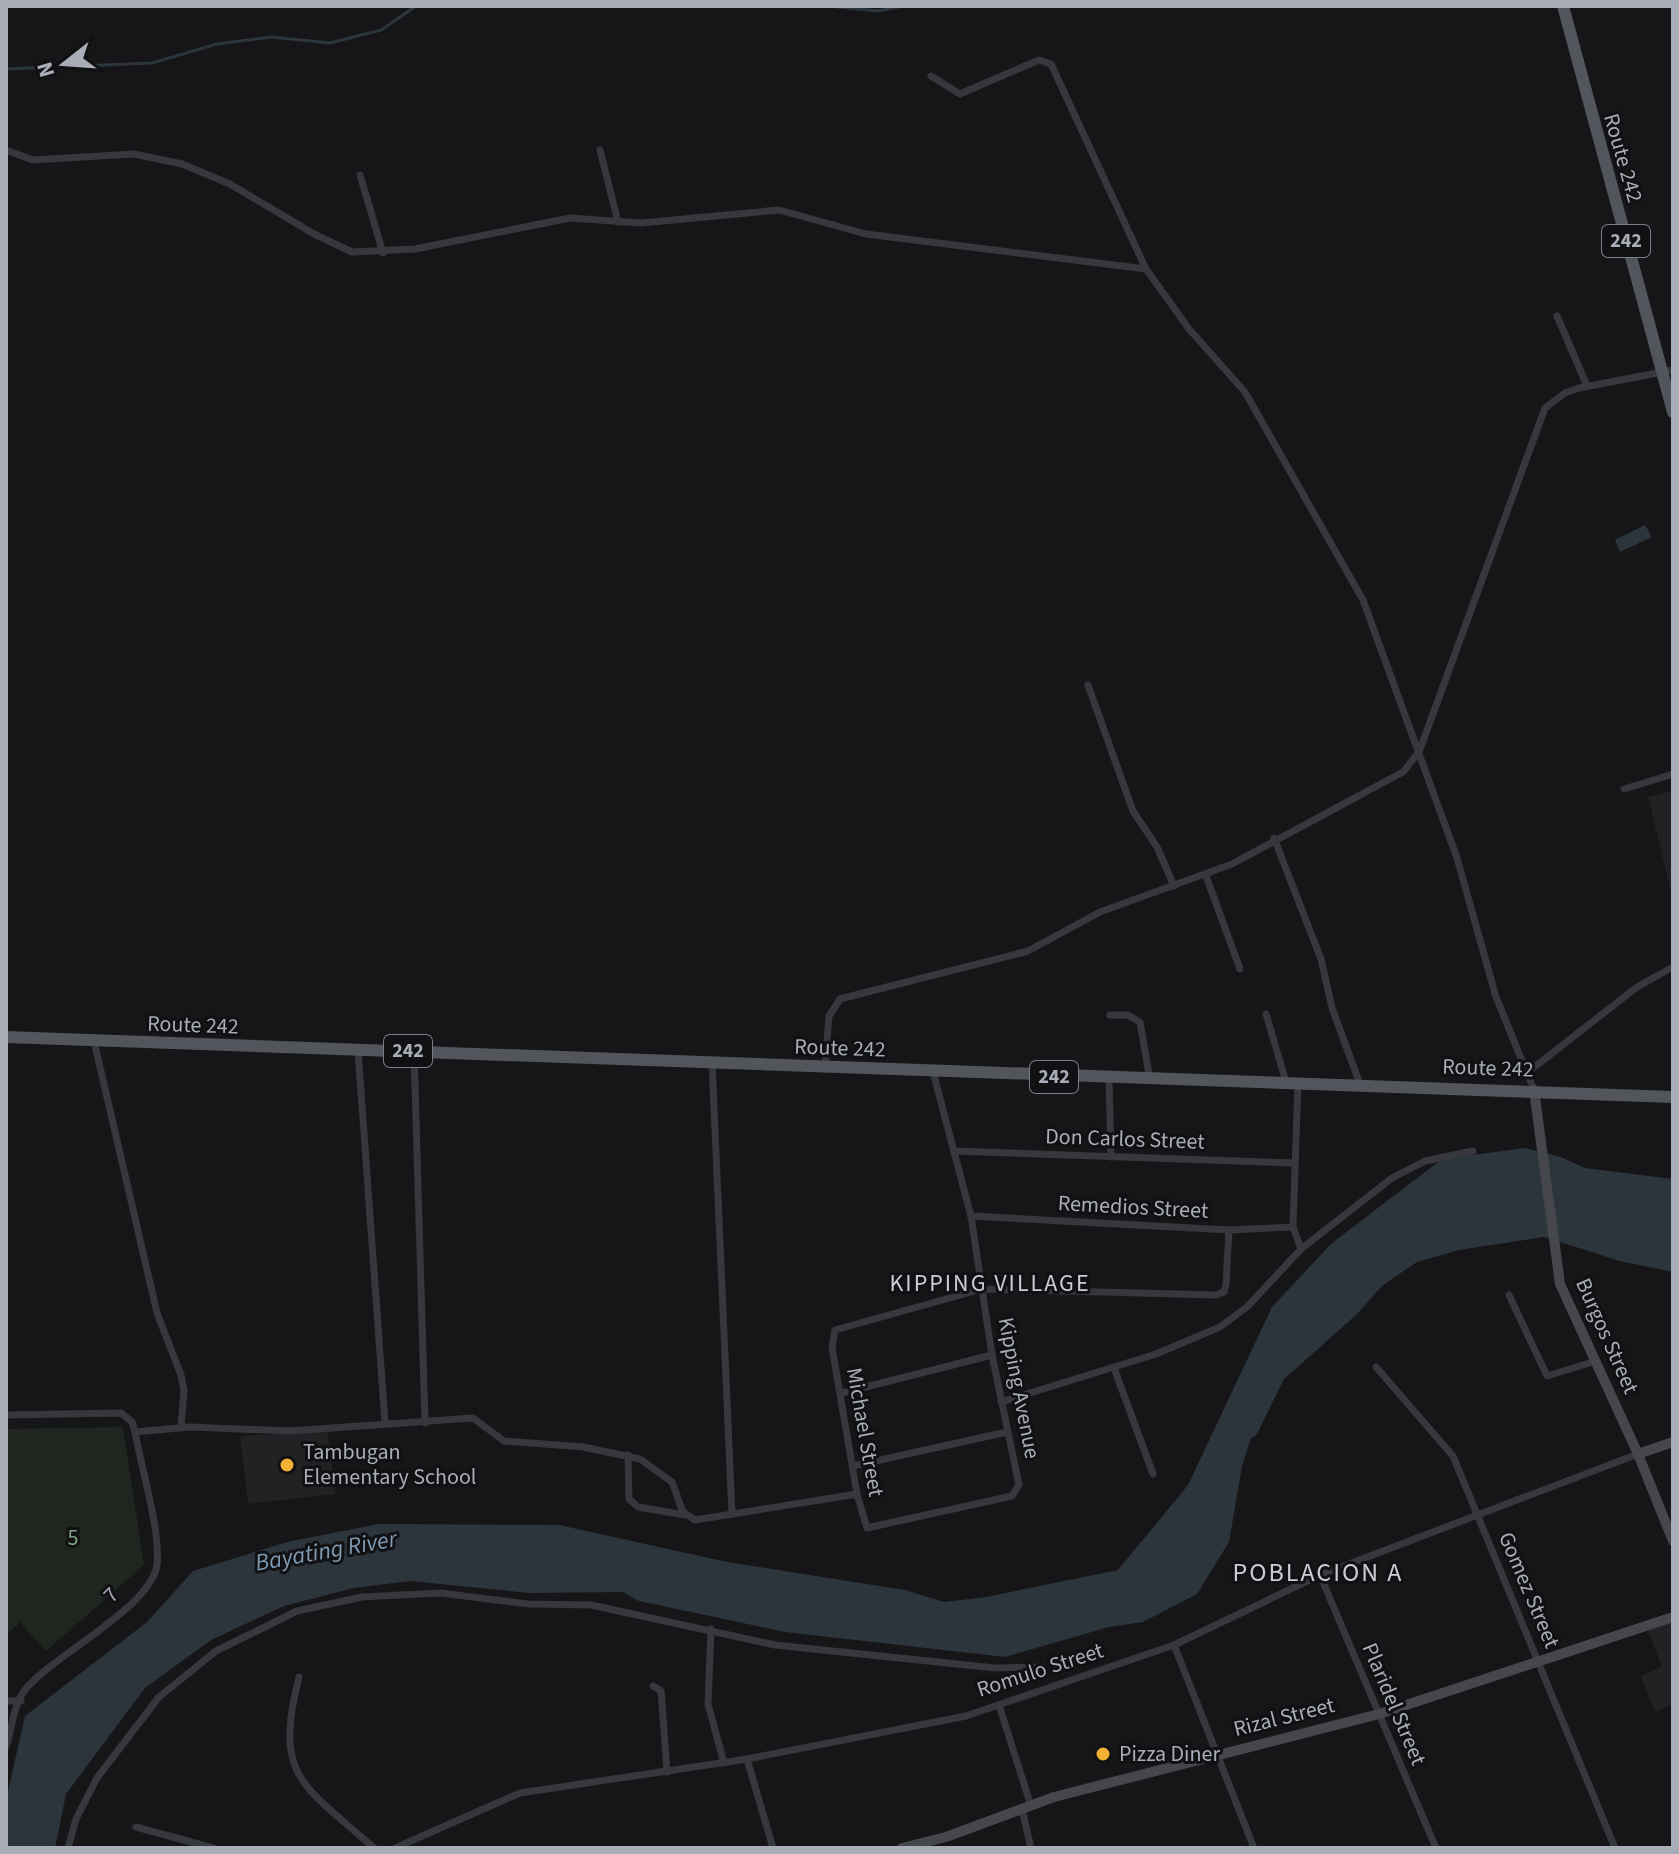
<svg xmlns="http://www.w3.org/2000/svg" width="1679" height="1854" font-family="'Source Sans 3',sans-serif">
	<rect width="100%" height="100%" fill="#161618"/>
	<g fill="#222225">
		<path d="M1673,791V890L1671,891L1648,797Z"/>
		<path d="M328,1432L335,1494L248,1504L240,1436Z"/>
		<path d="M1673,1619V1704L1655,1712L1641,1676L1662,1667L1647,1628Z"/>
	</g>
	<path fill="#1e261f" d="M123,1427L144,1565L46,1651L20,1622L6,1635V1429Z"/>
	<g fill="#2c353c">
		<path d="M1645,525L1652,537L1620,552L1615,540Z"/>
		<path d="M1525,1148L1561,1157L1585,1168L1673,1179V1272L1620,1261L1544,1237L1459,1250L1417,1262L1383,1285L1357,1314L1264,1397L1242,1466L1229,1542L1197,1594L1143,1622L1109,1627L1005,1657L785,1632L639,1601L623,1592L529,1593L410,1581L354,1588L284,1606L211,1640L145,1688L66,1794L55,1848H6V1800L25,1716L147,1622L193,1571L291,1541L379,1524L559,1525L727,1562L905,1590L944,1602L986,1597L1118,1570L1188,1485L1272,1307L1332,1243L1442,1159Z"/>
	</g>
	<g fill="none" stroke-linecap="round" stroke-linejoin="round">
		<g stroke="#2c353c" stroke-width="3">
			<path d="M828,6L878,11L903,6"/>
			<path d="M6,69L152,63L217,44L271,37L330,43L381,30L416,6"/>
		</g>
		<path stroke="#2c353c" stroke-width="16" d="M1250,1430L1277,1375"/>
		<g stroke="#37383d" stroke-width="7">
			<path d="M931,76L960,94L1039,60L1051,64L1146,269L1189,329L1245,392L1363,600L1457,858L1496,997L1534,1090"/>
			<path d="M6,150L33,160L134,154L182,164L230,184L314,234L352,252L415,249L570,218L641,223L779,210L866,234L1146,269"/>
			<path d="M600,150L618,222"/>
			<path d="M360,175L383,253"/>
			<path d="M1557,316L1587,386"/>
			<path d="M1088,685L1133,811L1157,847L1174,886"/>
			<path d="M1624,789L1673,774"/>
			<path d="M1274,838L1321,959L1332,1008L1360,1084"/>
			<path d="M1206,876L1240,969"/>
			<path d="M1266,1014L1286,1082"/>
			<path d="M1110,1015H1128L1140,1022L1150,1080"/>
			<path d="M94,1041L157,1313L181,1375L184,1391L181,1427"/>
			<path d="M358,1050L385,1423"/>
			<path d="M414,1051L425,1423"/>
			<path d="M712,1062L732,1514"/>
			<path d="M825,1067L829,1016L840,999L1028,951L1100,912L1232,864L1403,772L1419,752L1545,408L1565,393L1579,388L1673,370"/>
			<path d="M933,1072L971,1216L992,1355L1019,1485L1012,1496L867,1528L857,1494L832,1347L835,1330L982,1289L1216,1295L1224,1292L1226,1284L1229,1230"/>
			<path d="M1528,1072L1637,987L1673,967"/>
			<path d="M1109,1079L1111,1157"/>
			<path d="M1298,1082L1293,1227L1301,1249"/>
			<path d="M954,1151L1294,1163"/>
			<path d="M971,1216L1229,1230L1293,1227"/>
			<path d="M1509,1295L1547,1376L1596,1361"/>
			<path d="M1376,1367L1453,1456L1615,1848"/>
			<path d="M1114,1368L1153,1474"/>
			<path d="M842,1393L992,1355"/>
			<path d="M1001,1402L1156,1354L1220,1327L1247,1307L1301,1249L1392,1178L1425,1161L1473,1151"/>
			<path d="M6,1415L121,1413L132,1422L135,1432C141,1466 161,1533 157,1565C151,1608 50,1657 25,1690C13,1705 12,1729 6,1747"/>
			<path d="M135,1432L190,1427L290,1431L473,1418L504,1441L583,1447L640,1459L672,1482L683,1512L695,1520L857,1494"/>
			<path d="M628,1455L629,1499L638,1507L685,1515"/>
			<path d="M853,1466L1007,1432"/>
			<path d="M1320,1575L1436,1848"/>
			<path d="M711,1629L708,1704L724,1763"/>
			<path d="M1174,1645L1254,1848"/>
			<path d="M299,1677C273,1779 304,1785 374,1848"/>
			<path d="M653,1686L661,1691L667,1772"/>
			<path d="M6,1701H21"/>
			<path d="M999,1705L1031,1806"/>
			<path d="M747,1759L773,1848"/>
			<path d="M1022,1809L1031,1848"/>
			<path d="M136,1827L213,1848"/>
			<path d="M68,1848L76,1819L97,1778L159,1697L216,1651L297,1611L362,1597L440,1593L528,1604L591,1605L775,1645L995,1668L1043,1667"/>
			<path d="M395,1848L520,1793L747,1759L966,1716L1174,1645L1320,1575L1638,1454"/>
		</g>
		<g stroke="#45474d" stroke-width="10">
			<path d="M1534,1090L1560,1284L1638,1454L1673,1541"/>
			<path d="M1638,1454L1673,1442"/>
			<path d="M902,1848L946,1837L1054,1797L1379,1714L1673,1617"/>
		</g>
		<g stroke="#53555c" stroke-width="12">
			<path d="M1563,6L1673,412"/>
			<path d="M6,1037L1673,1097"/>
		</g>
	</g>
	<g fill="#f2b134" stroke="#111113" stroke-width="3">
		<circle cx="287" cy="1465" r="8"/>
		<circle cx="1103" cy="1754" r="8"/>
	</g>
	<g text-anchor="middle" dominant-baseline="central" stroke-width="6" stroke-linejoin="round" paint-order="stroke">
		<g fill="#111113" stroke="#7b7e86" stroke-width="2">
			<rect x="1602" y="225" width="48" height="32" rx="6"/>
			<rect x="384" y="1035" width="48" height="32" rx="6"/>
			<rect x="1030" y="1061" width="48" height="32" rx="6"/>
		</g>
		<g font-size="20" font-weight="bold" fill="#a8adb8">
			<text x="1626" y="241">242</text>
			<text x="408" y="1051">242</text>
			<text x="1054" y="1077">242</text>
		</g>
		<g font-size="22" fill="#a8adb8" stroke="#111113">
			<text transform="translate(1623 158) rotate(74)">Route 242</text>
			<text transform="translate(193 1025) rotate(2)">Route 242</text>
			<text transform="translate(840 1048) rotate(2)">Route 242</text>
			<text transform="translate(1488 1068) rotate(2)">Route 242</text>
			<text transform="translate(1125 1139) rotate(2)">Don Carlos Street</text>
			<text transform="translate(1133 1207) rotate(3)">Remedios Street</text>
			<text transform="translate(1607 1336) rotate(66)">Burgos Street</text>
			<text transform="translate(1019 1388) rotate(79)">Kipping Avenue</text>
			<text transform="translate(865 1432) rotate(80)">Michael Street</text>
			<text transform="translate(1529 1590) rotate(67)">Gomez Street</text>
			<text transform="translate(111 1595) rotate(-45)">7</text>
			<text transform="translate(1040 1670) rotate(-18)">Romulo Street</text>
			<text transform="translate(1394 1704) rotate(67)">Plaridel Street</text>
			<text transform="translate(1284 1717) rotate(-14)">Rizal Street</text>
		</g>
		<g font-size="22" fill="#a8adb8" stroke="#111113" text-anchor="start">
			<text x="303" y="1452">Tambugan<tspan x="303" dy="25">Elementary School</tspan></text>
			<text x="1119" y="1754">Pizza Diner</text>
		</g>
		<g font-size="22" fill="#7fa381" stroke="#111113">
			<text x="73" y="1538">5</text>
		</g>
		<g font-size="24" letter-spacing="2" fill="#c9ccd4" stroke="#111113">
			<text x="990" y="1283">KIPPING VILLAGE</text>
		</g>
		<g font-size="24" font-style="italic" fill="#7f9bb3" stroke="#111113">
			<text transform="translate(326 1551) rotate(-10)">Bayating River</text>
		</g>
		<g font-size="26" letter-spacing="2" fill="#c9ccd4" stroke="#111113">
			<text x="1318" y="1572">POBLACION A</text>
		</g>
	</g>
	<rect width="1679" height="1854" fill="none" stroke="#a8adb8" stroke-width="16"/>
	<g transform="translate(64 64) rotate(253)" stroke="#111113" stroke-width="6" paint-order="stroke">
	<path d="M0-6L14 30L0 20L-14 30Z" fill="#a8adb8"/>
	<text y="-12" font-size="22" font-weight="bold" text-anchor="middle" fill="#a8adb8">N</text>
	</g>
</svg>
